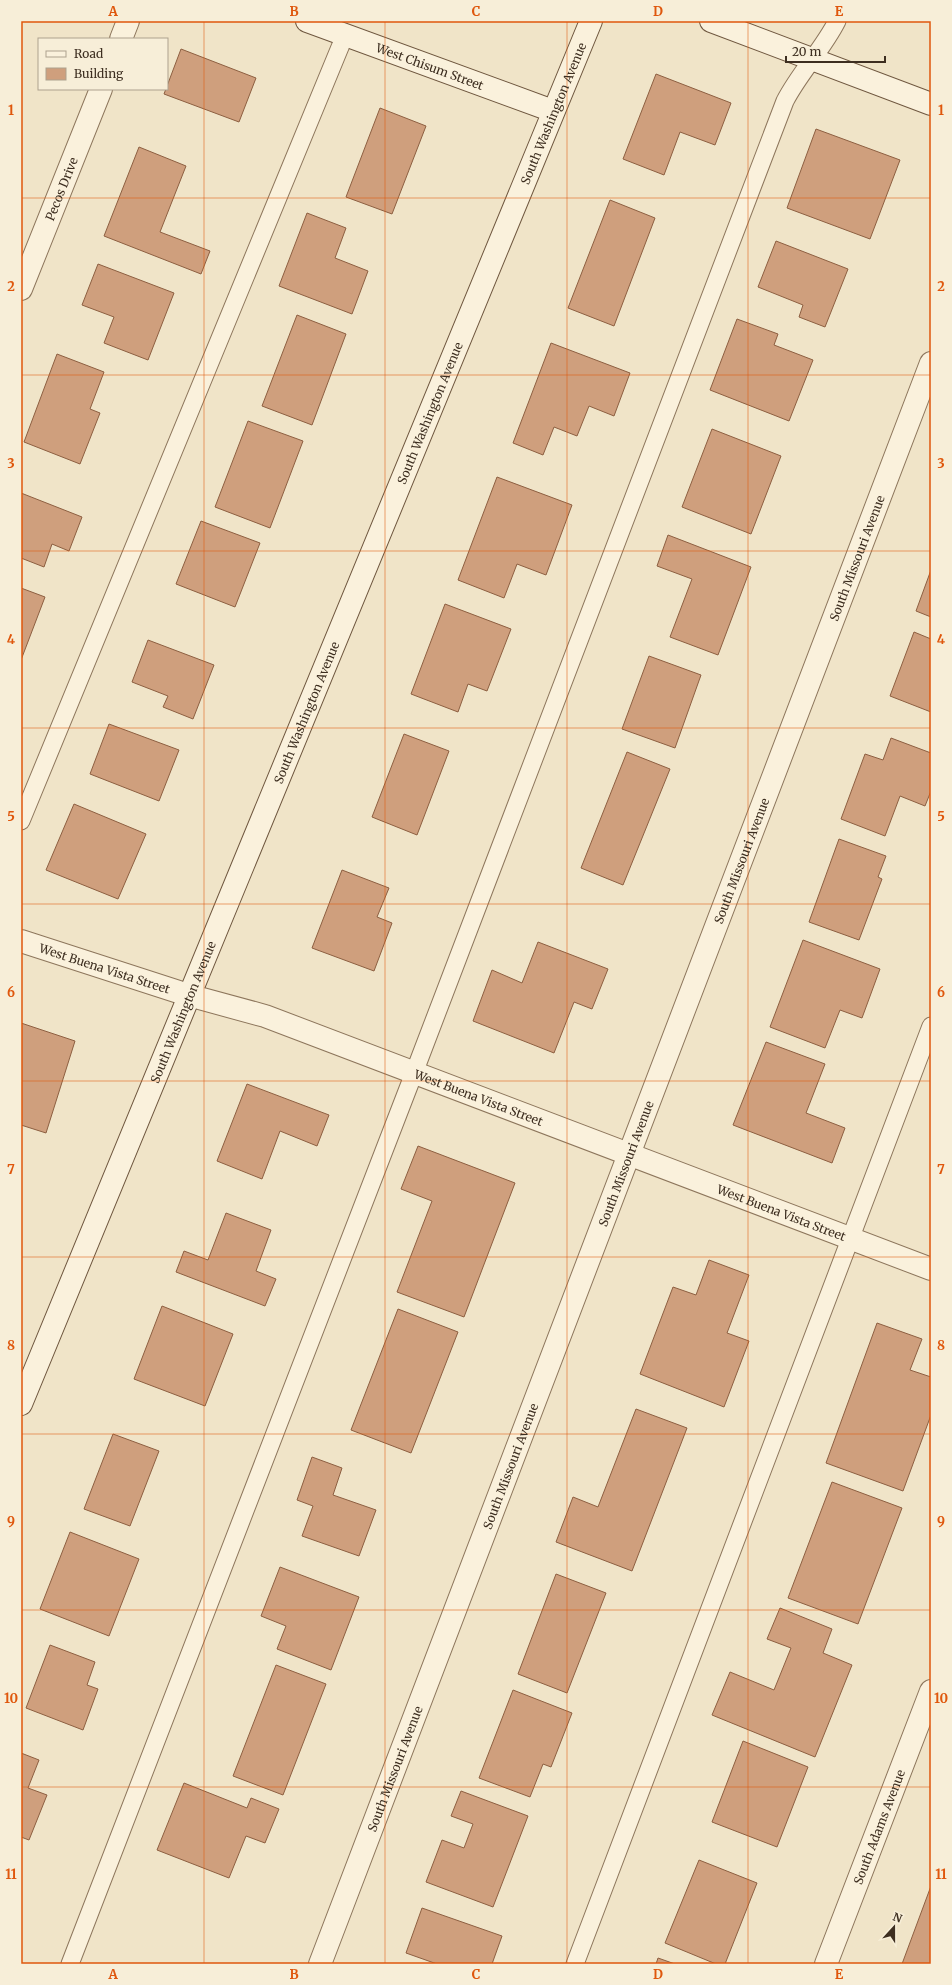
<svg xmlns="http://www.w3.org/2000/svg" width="952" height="1985" font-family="Merriweather,serif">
	<rect width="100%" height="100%" fill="#f0e4c8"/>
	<g fill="#cf9f7d" stroke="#8d5f41">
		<path d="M181,49L256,78L239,122L164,94Z"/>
		<path d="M656,74L731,103L715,145L680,132L664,175L623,159Z"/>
		<path d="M380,108L426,126L392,214L346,197Z"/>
		<path d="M816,129L900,160L870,239L787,208Z"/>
		<path d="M139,147L186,166L160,232L210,251L201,274L104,236Z"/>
		<path d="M610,200L655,218L614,326L568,308Z"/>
		<path d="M307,213L346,228L335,258L368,271L352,314L279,286Z"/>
		<path d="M776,241L848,269L825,327L799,317L803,305L758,287Z"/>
		<path d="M98,264L174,293L148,360L104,343L114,317L82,305Z"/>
		<path d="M297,315L346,334L312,425L262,406Z"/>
		<path d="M737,319L778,334L774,345L813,360L789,421L710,390Z"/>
		<path d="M551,343L630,373L614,416L589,406L577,436L554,427L543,455L513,443Z"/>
		<path d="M57,354L104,372L90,409L100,413L80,464L24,442Z"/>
		<path d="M248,421L303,441L270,528L215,507Z"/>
		<path d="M712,429L781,456L751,534L682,507Z"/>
		<path d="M497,477L572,505L546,575L517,564L504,598L458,580Z"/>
		<path d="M21,493L82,517L69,551L52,544L44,567L21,558Z"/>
		<path d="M201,521L260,543L235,607L176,584Z"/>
		<path d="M668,535L751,567L718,655L670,637L692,579L657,566Z"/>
		<path d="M931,570V617L916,611Z"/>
		<path d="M21,588L45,597L21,660Z"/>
		<path d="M445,604L511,629L487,691L468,684L458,712L411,694Z"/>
		<path d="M914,632L931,639V712L890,696Z"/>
		<path d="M148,640L214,665L193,719L163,707L168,696L132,682Z"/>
		<path d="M649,656L701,675L675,748L622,729Z"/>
		<path d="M109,724L179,750L159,801L90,774Z"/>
		<path d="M404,734L449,751L417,835L372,817Z"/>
		<path d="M891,738L931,753V791L925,806L900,796L885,836L841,819L865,754L883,760Z"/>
		<path d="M627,752L670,769L623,885L581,868Z"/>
		<path d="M74,804L146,834L118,899L46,870Z"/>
		<path d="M839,839L886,856L878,877L882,879L859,940L809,922Z"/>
		<path d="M342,870L389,888L377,917L392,923L374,971L312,948Z"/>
		<path d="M803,940L880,969L862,1018L840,1010L825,1048L770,1027Z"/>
		<path d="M538,942L608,969L592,1009L574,1002L554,1053L473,1021L492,970L522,983Z"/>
		<path d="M21,1023L75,1041L46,1133L21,1125Z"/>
		<path d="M766,1042L825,1064L806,1113L845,1128L832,1163L733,1125Z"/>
		<path d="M247,1084L329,1115L317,1146L280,1131L262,1179L217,1161Z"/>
		<path d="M418,1146L515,1183L464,1317L397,1292L432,1201L401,1189Z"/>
		<path d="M226,1213L271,1230L256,1271L276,1279L265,1306L176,1272L184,1251L208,1260Z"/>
		<path d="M709,1260L749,1275L727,1333L749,1341L724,1407L640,1374L673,1287L696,1295Z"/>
		<path d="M162,1306L233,1334L205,1406L134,1379Z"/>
		<path d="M398,1309L458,1332L411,1453L351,1430Z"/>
		<path d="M877,1323L922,1339L910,1370L931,1377V1415L903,1491L826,1463Z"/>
		<path d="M636,1409L687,1428L632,1571L556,1542L573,1497L598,1507Z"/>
		<path d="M113,1434L159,1451L130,1526L84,1509Z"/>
		<path d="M312,1457L342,1468L333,1495L376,1510L359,1556L302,1536L313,1506L297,1500Z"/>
		<path d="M832,1482L902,1508L858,1624L788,1598Z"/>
		<path d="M70,1532L139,1559L109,1636L40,1609Z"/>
		<path d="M280,1567L359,1597L331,1670L277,1649L286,1626L261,1616Z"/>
		<path d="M556,1574L606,1593L567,1693L518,1674Z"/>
		<path d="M780,1608L832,1629L823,1653L852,1665L815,1757L712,1715L730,1672L774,1690L791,1648L767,1639Z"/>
		<path d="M50,1645L95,1662L87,1685L98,1689L83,1730L26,1708Z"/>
		<path d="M276,1665L326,1684L283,1795L233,1776Z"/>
		<path d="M513,1690L572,1713L551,1767L543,1764L530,1797L479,1778Z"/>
		<path d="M743,1741L808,1767L777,1847L712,1822Z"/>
		<path d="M21,1753L39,1760L28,1788L47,1795L29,1840L21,1837Z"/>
		<path d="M184,1783L247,1808L251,1798L279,1809L265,1843L246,1836L229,1878L157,1850Z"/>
		<path d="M461,1791L528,1816L493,1907L426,1882L442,1840L464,1848L473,1824L451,1816Z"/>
		<path d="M699,1860L757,1883L725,1964H716L665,1943Z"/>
		<path d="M931,1886V1964H902Z"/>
		<path d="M422,1908L502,1936L492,1964H437L406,1953Z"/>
		<path d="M658,1958L675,1964H656Z"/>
	</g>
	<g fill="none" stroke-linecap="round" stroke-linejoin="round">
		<defs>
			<g id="lane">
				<path d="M21,821L345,35"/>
				<path d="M70,1964L414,1073L785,101C800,72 823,49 837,21"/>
				<path d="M575,1964L931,1026"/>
			</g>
			<g id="street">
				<path d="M121,39L128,21"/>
				<path id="s1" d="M21,289L101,89"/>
				<path id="s2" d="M21,941L188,995L265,1016L931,1269"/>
				<path id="s3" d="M320,1964L931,363"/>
				<path id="s4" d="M826,1964L931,1691"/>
			</g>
			<g id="secondary">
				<path id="s5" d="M307,21L553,111"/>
				<path d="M711,21L931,104"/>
				<path id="s6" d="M21,1404L591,21"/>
			</g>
		</defs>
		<use href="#lane" stroke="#8d765c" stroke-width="19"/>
		<use href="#street" stroke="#8d765c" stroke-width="24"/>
		<use href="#secondary" stroke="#6f573f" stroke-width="24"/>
		<use href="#lane" stroke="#faf1dc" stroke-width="17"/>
		<use href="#street" stroke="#faf1dc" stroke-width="22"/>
		<use href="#secondary" stroke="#faf1dc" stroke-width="22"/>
	</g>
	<path fill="none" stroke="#df570d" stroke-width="1" stroke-opacity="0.55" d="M204,21V1964M385,21V1964M567,21V1964M748,21V1964M21,198H931M21,375H931M21,551H931M21,728H931M21,904H931M21,1081H931M21,1257H931M21,1434H931M21,1610H931M21,1787H931"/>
	<g text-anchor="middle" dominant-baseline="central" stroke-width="3" stroke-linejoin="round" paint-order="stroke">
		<g font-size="12" fill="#3d2e20" stroke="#f7eed8">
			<text stroke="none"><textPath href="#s5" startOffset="131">West Chisum Street</textPath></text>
			<text stroke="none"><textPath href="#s6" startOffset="1396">South Washington Avenue</textPath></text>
			<text stroke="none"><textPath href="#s1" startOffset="108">Pecos Drive</textPath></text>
			<text stroke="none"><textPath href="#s6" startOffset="1072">South Washington Avenue</textPath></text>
			<text stroke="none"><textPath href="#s3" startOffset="1505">South Missouri Avenue</textPath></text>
			<text stroke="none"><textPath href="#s6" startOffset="748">South Washington Avenue</textPath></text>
			<text stroke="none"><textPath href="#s3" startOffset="1181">South Missouri Avenue</textPath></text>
			<text stroke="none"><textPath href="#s2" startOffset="88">West Buena Vista Street</textPath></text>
			<text stroke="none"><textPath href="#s6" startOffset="424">South Washington Avenue</textPath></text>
			<text stroke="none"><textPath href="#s2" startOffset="484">West Buena Vista Street</textPath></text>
			<text stroke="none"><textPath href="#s3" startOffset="857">South Missouri Avenue</textPath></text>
			<text stroke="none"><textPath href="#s2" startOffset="808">West Buena Vista Street</textPath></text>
			<text stroke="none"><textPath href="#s3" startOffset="533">South Missouri Avenue</textPath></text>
			<text stroke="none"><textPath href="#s3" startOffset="209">South Missouri Avenue</textPath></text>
			<text stroke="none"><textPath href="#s4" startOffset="147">South Adams Avenue</textPath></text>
		</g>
	</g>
	<rect width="952" height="1985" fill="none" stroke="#f7eed8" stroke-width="44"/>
	<rect x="38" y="38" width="130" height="52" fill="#f7eed8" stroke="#ada18e"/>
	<rect x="46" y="51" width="20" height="6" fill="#faf1dc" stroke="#ada18e"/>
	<text x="74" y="58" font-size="12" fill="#3d2e20">Road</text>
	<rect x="46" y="68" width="20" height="12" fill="#cf9f7d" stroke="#ada18e"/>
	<text x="74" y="78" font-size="12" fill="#3d2e20">Building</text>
	<g transform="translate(894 1927) rotate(21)" stroke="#f7eed8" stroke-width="3" paint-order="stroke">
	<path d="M0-3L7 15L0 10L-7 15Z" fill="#3d2e20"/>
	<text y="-6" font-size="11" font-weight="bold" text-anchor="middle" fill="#3d2e20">N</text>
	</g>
	<path d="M786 56v6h99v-6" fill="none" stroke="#3d2e20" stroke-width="2"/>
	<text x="792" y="56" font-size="12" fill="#3d2e20" stroke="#f7eed8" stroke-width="3" paint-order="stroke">20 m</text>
	<rect x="22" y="22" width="908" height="1941" fill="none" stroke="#df570d" stroke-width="1.5"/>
	<g font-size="13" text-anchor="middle" font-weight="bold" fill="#df570d">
		<text x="113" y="16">A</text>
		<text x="294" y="16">B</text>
		<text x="476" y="16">C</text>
		<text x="658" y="16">D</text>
		<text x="839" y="16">E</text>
		<text x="11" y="115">1</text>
		<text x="941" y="115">1</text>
		<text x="11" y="291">2</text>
		<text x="941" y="291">2</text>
		<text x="11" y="468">3</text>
		<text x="941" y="468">3</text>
		<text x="11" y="644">4</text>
		<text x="941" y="644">4</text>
		<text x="11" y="821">5</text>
		<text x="941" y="821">5</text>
		<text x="11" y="997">6</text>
		<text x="941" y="997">6</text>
		<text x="11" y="1174">7</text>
		<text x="941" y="1174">7</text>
		<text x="11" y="1350">8</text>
		<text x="941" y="1350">8</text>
		<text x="11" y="1526">9</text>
		<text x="941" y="1526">9</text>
		<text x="11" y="1703">10</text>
		<text x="941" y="1703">10</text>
		<text x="11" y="1879">11</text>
		<text x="941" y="1879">11</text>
		<text x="113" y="1979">A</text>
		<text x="294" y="1979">B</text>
		<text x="476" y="1979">C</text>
		<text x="658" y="1979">D</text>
		<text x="839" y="1979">E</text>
	</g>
</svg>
